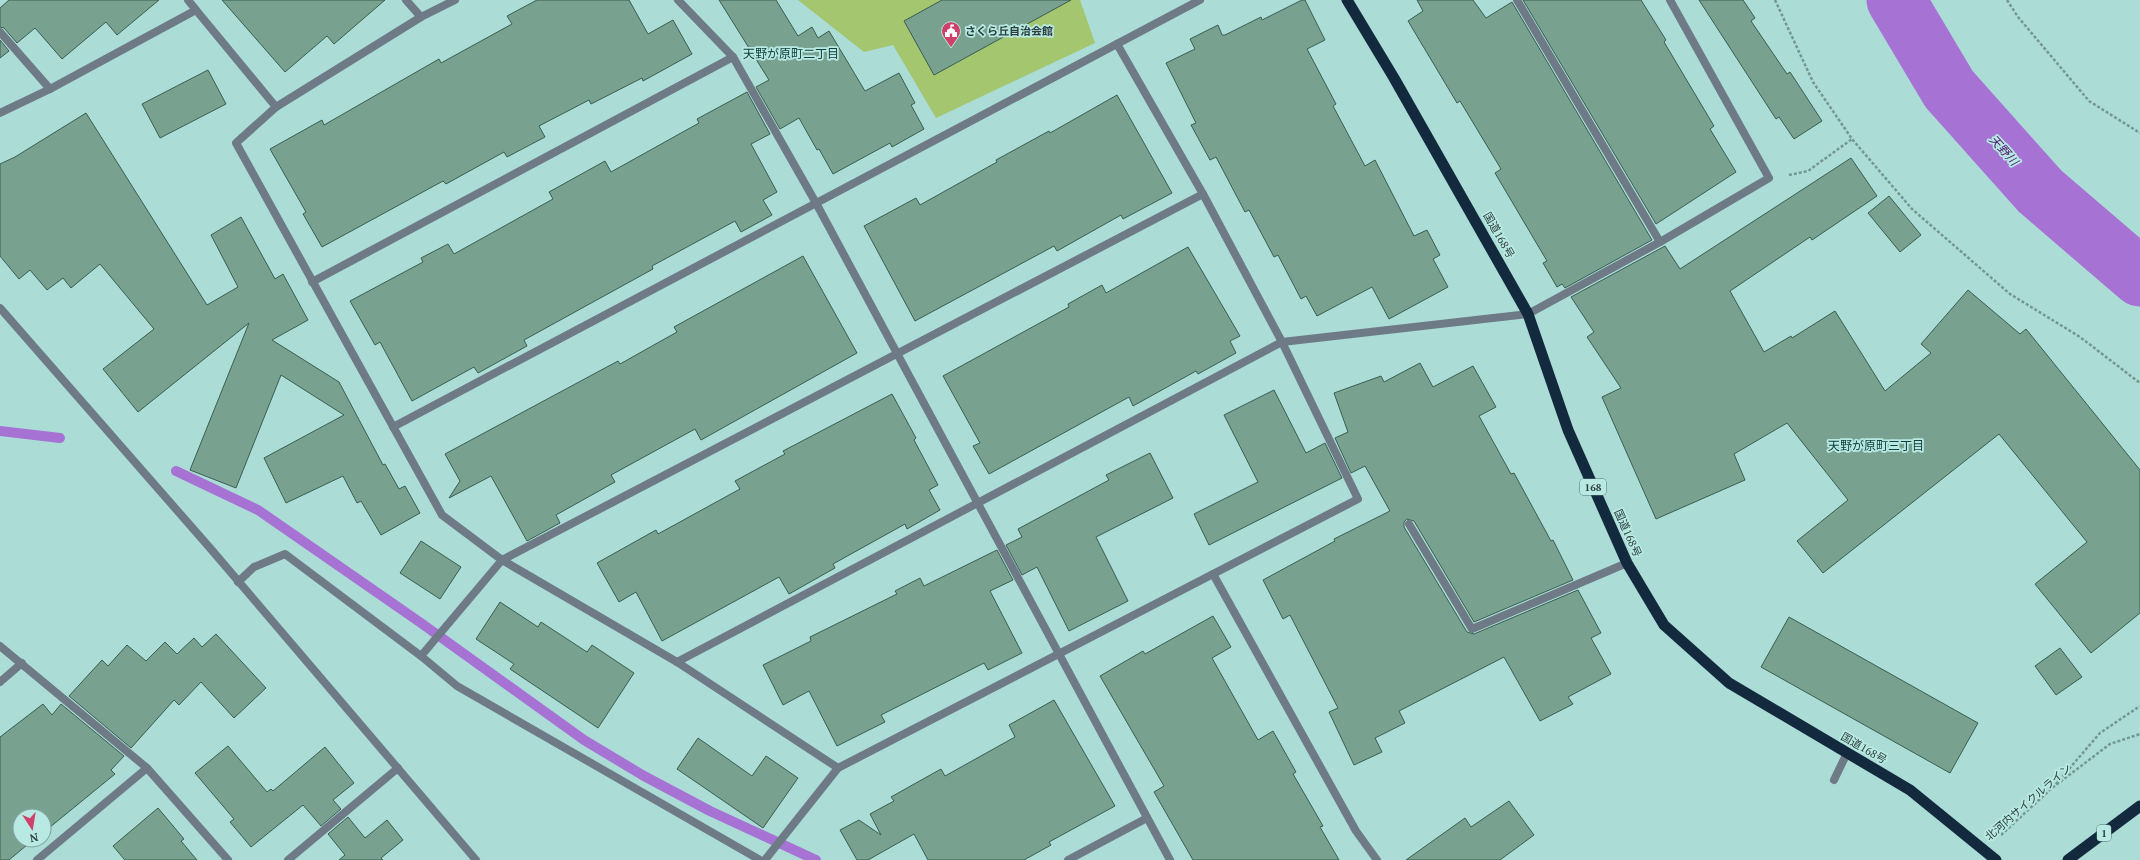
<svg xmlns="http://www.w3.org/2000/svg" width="2140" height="860" font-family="'PT Serif','Noto Sans JP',serif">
	<rect width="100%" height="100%" fill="#abdcd6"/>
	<path fill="#a3c66f" d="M798,0H1080L1095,43L936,118L893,45L864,52Z"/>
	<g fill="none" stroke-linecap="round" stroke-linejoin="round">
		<g stroke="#a672d4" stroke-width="10">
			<path d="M0,431L60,438"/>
			<path d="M176,471L258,510L421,623L584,740L644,776L710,811L816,860"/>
		</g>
		<path stroke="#a672d4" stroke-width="59" d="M1896,0L1949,89L2040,191L2140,277"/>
	</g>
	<g fill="#79a190" stroke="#385f50">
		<path d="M9,0H159L117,35L106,22L62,59L35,28L17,43L4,28L0,27V8Z"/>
		<path d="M222,0H385L334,44L327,36L285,72Z"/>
		<path d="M537,0H629L648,34L673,20L692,54L643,81L642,78L591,104L589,100L539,126L545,137L507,157L504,152L446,184L443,181L322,247L303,214L306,212L270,149L322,120L324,125L439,59L441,63L512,24L507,16Z"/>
		<path d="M719,0H776L798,36L812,27L818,38L829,31L865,91L899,73L915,103L911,105L924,129L892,147L890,143L833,174L819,149L817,150L799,118L780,129L756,87L769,80Z"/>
		<path d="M942,0H1071L934,75L904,21Z"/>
		<path d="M1302,0H1305L1325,40L1307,49L1336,104L1333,106L1365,166L1375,160L1414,236L1427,230L1440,255L1433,259L1448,287L1389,319L1372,287L1317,316L1306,296L1301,299L1278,255L1274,257L1249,210L1245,212L1216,157L1210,160L1191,125L1196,123L1166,63L1195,49L1190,39L1218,25L1222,35H1225L1261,17L1262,20Z"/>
		<path d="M1417,0H1473L1486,18L1512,2L1652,240L1565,288L1562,284L1557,287L1543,263L1547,261L1495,173L1501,169L1460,101L1457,103L1408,21L1423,11Z"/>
		<path d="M1523,0H1641L1666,40L1664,42L1714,126L1710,129L1736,172L1656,224Z"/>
		<path d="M1699,0H1743L1755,18L1751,21L1787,74L1790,72L1822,121L1794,139L1779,117L1776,119Z"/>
		<path d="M0,40L9,51L0,58Z"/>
		<path d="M208,70L226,104L160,138L142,104Z"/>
		<path d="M747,92L770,134L751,144L777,192L763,200L772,215L741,232L735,221L652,266L653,269L524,340L527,346L478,373L474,367L412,401L380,342L375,345L350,301L423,262L421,258L448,244L454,254L553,199L549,192L605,161L611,172L699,123L697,119Z"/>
		<path d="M1117,95L1172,193L1123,219L1121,215L1057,251L1054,246L915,321L864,226L916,198L920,205L997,162L996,160L1049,131L1050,133Z"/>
		<path d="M86,113L207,305L238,287L211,235L241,217L275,279L283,274L308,320L272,340L339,382L383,465L385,464L399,489L405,486L420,513L381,535L361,501L357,503L343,476L286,503L264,458L344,415L281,375L236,488L190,470L249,323L138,412L103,369L154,329L100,264L71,288L63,278L47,290L30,270L19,279L0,256V164L15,157Z"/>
		<path d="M1851,158L1877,196L1812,240L1810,237L1730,291L1764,352L1791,336L1792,338L1835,311L1885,391L1931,353L1921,344L1968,290L2020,334L2026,329L2140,470V613L2091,653L2035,584L2087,542L1999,434L1823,573L1797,541L1848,500L1787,423L1734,454L1745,480L1656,519L1602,397L1621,388L1587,337L1594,332L1571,297L1665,246L1680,269Z"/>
		<path d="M1889,196L1921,235L1900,252L1868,213Z"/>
		<path d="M1188,247L1240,336L1230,341L1236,353L1198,374L1196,371L1133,406L1129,397L989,474L973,446L980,443L943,376L1069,307L1068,304L1102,285L1106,293Z"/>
		<path d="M803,256L857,353L701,440L695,429L611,475L615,482L556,515L560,523L527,541L491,476L449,498L460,481L445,454L618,361L620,364L677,332L674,327Z"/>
		<path d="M1420,363L1433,387L1473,366L1496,407L1479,416L1511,474L1514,473L1551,541L1553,540L1573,580L1474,622L1414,521L1407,519L1404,522V527L1467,632L1474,634L1578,590L1601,633L1591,638L1611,674L1568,697L1573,704L1540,721L1504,657L1399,711L1405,723L1375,738L1382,752L1354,765L1329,712L1338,708L1290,615L1283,619L1263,580L1335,541L1334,539L1390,511L1365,466L1351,473L1335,438L1348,432L1334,393L1381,376L1384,382Z"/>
		<path d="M1274,390L1306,453L1325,443L1342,478L1209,545L1194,514L1258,482L1224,415Z"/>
		<path d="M892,394L916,438L914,440L938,485L929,490L940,510L907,529L905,524L833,564L835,568L789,594L779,577L662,641L636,592L619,602L597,563L656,530L658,534L740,489L735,481L785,454L783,451Z"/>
		<path d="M1150,453L1173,498L1096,537L1128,601L1069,631L1037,567L1022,575L1006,545L1022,537L1018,529L1109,480L1106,475Z"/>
		<path d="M421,541L461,567L440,599L400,573Z"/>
		<path d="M997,550L1013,580L990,591L1022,653L988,670L984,663L881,715L885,722L837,746L809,691L783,705L763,665L811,641L810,637L897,594L895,591L920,578L924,586Z"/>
		<path d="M500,602L538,627L541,622L587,652L592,645L634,673L598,728L510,669L514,664L476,639Z"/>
		<path d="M1213,616L1231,647L1212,658L1258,740L1273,731L1296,772L1293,774L1323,826L1320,827L1339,860H1193L1154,792L1164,786L1100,676L1143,651L1145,654Z"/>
		<path d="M1789,617L1978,723L1950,773L1761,667Z"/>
		<path d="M216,634L266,688L234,718L201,682L179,705L174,700L131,748L69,696L102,660L108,666L127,645L146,661L165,642L177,654L194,638L202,647Z"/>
		<path d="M2060,648L2082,677L2056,695L2035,666Z"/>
		<path d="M1054,700L1115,806L1049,842L1051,845L1024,860H928L914,834L868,860H857L840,830L859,820L881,835L870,814L894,801L891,797L941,769L945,776L1015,737L1009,725Z"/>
		<path d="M43,704L52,715L61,704L124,756L111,770L115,774L44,832V816H20V840H33L9,860H0V737Z"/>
		<path d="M698,738L752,776L766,756L798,778L763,828L677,769Z"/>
		<path d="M228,746L267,792L271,789L273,791L325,747L354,783L333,800L341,809L321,826L303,805L251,847L230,822L234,819L195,773Z"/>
		<path d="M1509,801L1534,835L1500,860H1406L1465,818L1471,827Z"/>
		<path d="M158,808L184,839L181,841L197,860H125L113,846Z"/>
		<path d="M348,817L365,838L387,820L403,840L381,858L383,860H339L345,855L328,834Z"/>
	</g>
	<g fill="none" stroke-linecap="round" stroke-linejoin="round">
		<g stroke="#739792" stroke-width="2.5" stroke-dasharray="3 2" stroke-linecap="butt">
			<path d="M1775,0L1813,82L1852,139L1912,209L2010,294L2080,337L2140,383"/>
			<path d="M2007,0L2018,17L2089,101L2140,133"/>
			<path d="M1789,175L1808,171L1852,139"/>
			<path d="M2056,784L2100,733L2140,706"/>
			<path d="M2001,835L2052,788L2110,744L2140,734"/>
		</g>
		<path stroke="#6e7a86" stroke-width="8" d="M1834,780L1847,753"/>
		<g stroke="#6e7a86" stroke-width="8">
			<path d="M188,0L196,10"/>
			<path d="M406,0L421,17"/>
			<path d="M455,0L421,17L276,107L236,143L442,515L502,560L677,662L838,768L765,860"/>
			<path d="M678,0L733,57L816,203L1170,860"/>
			<path d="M1517,0L1660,242"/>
			<path d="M0,32L50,89"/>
			<path d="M0,113L50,89L196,10L276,107"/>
			<path d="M312,282L733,57"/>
			<path d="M393,427L1200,0"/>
			<path d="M1409,524L1472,629L1627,563"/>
			<path d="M1213,574L1356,831L1377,860"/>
			<path d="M238,582L254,567L285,554L421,656L457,686L760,860"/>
			<path d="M0,646L147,768L228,860"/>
			<path d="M421,656L502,560L1203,194"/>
			<path d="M677,662L1282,342L1528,314L1660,242L1769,178L1670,0"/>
			<path d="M0,682L22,663"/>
			<path d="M838,768L1358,499L1282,342L1203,194L1117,44"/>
			<path d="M37,860L147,768"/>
			<path d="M288,860L398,768"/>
			<path d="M1068,860L1147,818"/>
		</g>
		<path stroke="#6e7a86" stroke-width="8" d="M0,308L210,548L476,860"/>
		<g stroke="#132a3e" stroke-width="11">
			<path d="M1347,0L1394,78L1528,314L1568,430L1627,563L1664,625L1729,683L1910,790L1996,860"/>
			<path d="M2068,860L2140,806"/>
		</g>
	</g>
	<defs>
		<symbol id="civic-pin" viewBox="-11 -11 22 30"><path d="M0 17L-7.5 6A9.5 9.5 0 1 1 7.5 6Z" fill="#cf406a" stroke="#b8e9e3"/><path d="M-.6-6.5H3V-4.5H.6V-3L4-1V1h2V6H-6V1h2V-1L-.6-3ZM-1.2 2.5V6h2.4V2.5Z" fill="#fff"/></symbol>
	</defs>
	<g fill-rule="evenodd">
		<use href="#civic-pin" x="940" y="20" width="22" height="30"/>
	</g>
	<g text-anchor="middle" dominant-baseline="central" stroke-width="3.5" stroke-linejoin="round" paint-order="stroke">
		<g fill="#b8e9e3" stroke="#55716e" stroke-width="1">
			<rect x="1580" y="479" width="26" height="16" rx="3"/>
			<rect x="2097" y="825" width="14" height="16" rx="3"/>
		</g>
		<g font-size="10" font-weight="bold" fill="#2b3e3c">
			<text x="1593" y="487">168</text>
			<text x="2104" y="833">1</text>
		</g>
		<g font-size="11" font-weight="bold" fill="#2b3e3c" stroke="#b8e9e3" text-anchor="start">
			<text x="965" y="31">さくら丘自治会館</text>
		</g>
		<g font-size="11" fill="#2b3e3c" stroke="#b8e9e3">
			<text transform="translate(1499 235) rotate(60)">国道168号</text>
			<text transform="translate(1628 533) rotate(66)">国道168号</text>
			<text transform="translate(1864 748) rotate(30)">国道168号</text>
			<text transform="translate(2028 802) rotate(-41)">北河内サイクルライン</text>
		</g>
		<g font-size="12" fill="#10403c" stroke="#b8e9e3">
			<text x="791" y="53">天野が原町二丁目</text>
			<text x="1876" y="445">天野が原町三丁目</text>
		</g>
		<g font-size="12" font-style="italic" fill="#4d1871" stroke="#b8e9e3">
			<text transform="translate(2004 150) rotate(48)">天野川</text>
		</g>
	</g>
	<g transform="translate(32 828) rotate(168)"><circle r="19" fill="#b8e9e3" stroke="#80a5a0"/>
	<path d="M0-3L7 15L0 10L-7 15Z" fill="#cf406a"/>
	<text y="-6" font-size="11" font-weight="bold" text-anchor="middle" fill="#2b3e3c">N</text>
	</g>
</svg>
